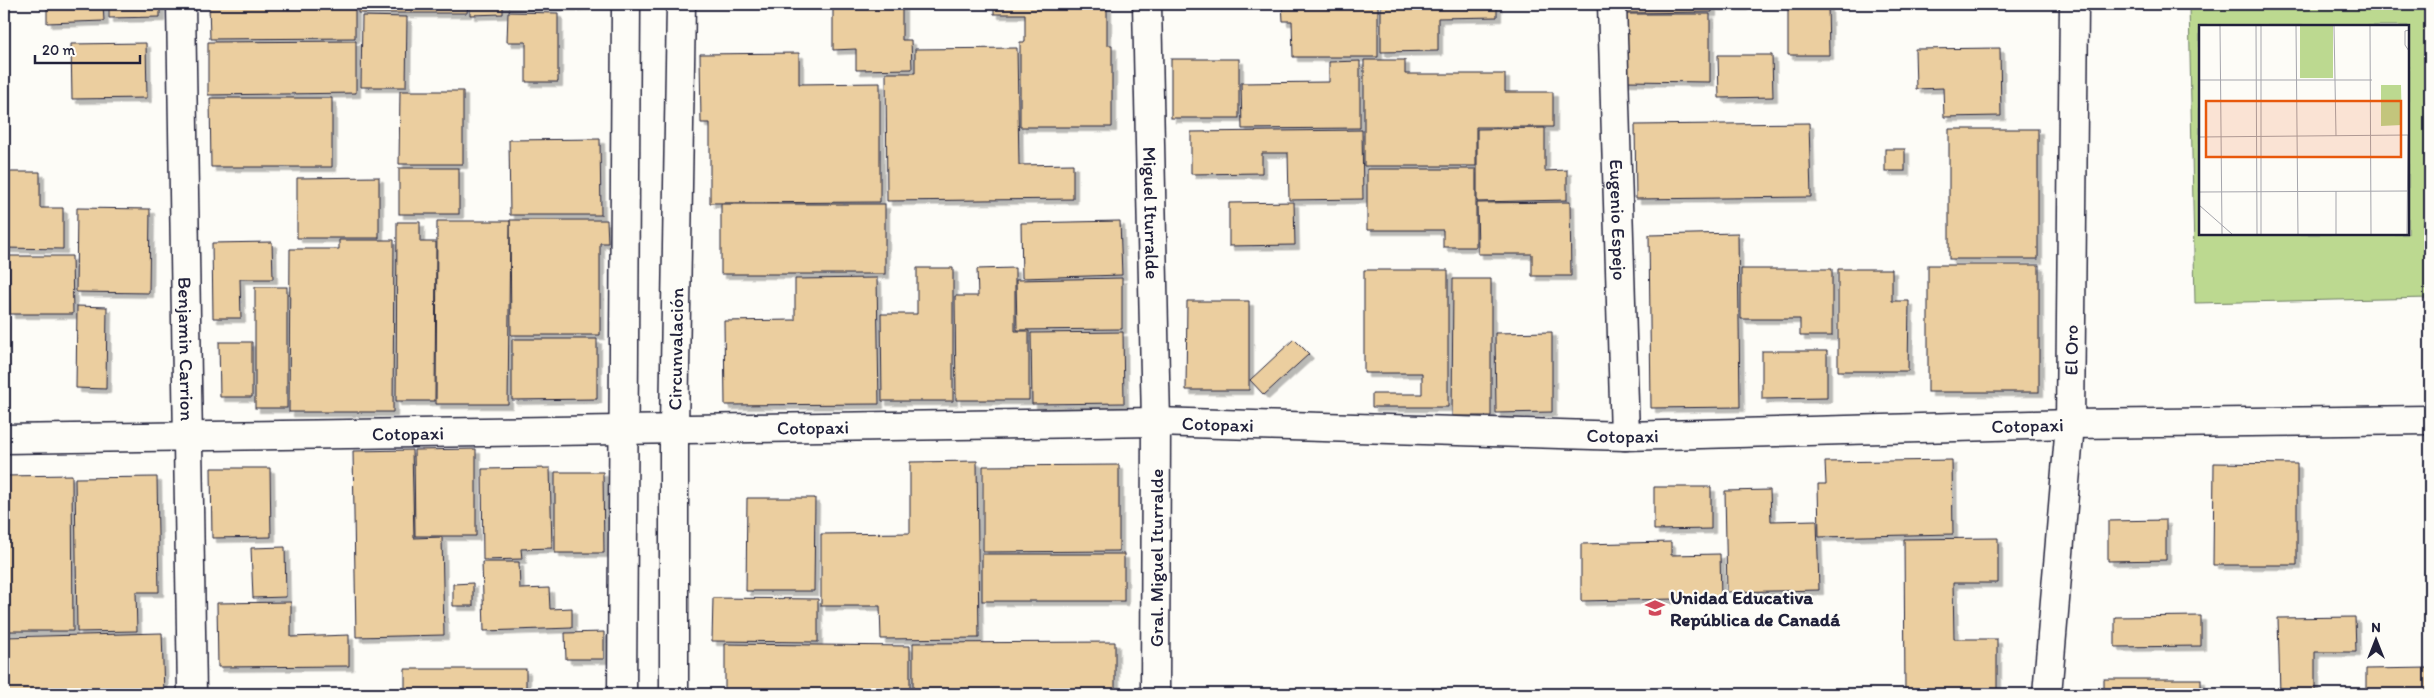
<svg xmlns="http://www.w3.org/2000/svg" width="2434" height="698" font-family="Itim,sans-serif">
	<defs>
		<filter id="shadow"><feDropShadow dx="4.5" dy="4.5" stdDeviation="0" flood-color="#0004"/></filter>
	</defs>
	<rect width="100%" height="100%" fill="#fdfcf7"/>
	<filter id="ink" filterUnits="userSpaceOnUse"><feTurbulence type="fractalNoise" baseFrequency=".02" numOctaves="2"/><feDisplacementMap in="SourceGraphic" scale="10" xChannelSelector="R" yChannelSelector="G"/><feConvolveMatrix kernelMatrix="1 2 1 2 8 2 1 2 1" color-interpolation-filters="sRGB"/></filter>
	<g filter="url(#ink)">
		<path fill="#bcd990" stroke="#6f7e66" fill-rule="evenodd" d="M2189,4H2430V298L2195,303ZM2200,26H2408V234H2200Z"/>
		<g fill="#ebce9f" stroke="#22223b" filter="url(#shadow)">
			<path d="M47,4H103L104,21L47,23Z"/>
			<path d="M109,4H160V17L109,18Z"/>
			<path d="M209,4H355V38L210,39Z"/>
			<path d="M358,4H468L467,13H358Z"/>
			<path d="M470,4H587V6L503,7V14L470,15Z"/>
			<path d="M833,4H902V40H911L912,69L856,70V49L833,50Z"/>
			<path d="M994,4H1107V45H1112V127H1020V42H1025V14H994Z"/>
			<path d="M1282,4H1378V57H1293L1292,21H1283Z"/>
			<path d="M1381,4H1497V17L1438,18V51L1381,52Z"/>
			<path d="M1623,4H1712V12L1623,13Z"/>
			<rect x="1714" y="4" width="29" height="2"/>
			<path d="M1788,4H1828L1829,55H1788Z"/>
			<path d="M508,12L558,13V82H526V42H507Z"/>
			<path d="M1623,14H1710V82L1623,81Z"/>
			<path d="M362,16L407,17L406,87H361Z"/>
			<path d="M356,41V93L208,95V42Z"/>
			<path d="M146,43L147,98L72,99L71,44Z"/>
			<path d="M1017,48L1019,165L1073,164V199L887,201L886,73H915V49Z"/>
			<path d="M2000,48L2001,116L1944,117L1943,88L1916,89L1915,49Z"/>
			<path d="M799,53V84L880,83V202L710,203V123H701L700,54Z"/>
			<path d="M1718,55H1772L1773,97L1719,98Z"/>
			<rect x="1171" y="59" width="68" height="59"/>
			<path d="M1364,60H1405V74H1505V92H1553V127H1476V166H1364Z"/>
			<path d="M1360,61V128L1242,129L1241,83L1329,82V62Z"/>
			<path d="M400,91H463V164H399Z"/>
			<path d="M210,98H332V167H211Z"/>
			<path d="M1809,123L1811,197L1636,199L1635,125Z"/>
			<path d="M1545,128V171L1567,170V200L1477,202V129Z"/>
			<rect x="1949" y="129" width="89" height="130"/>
			<path d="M1362,130L1363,199L1289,200L1288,153H1262V173L1191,174V132Z"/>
			<path d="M600,139L601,215H510L509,140Z"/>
			<rect x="1885" y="149" width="20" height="22"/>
			<rect x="399" y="168" width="60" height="46"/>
			<path d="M1367,169H1476V247H1443V230H1367Z"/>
			<path d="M4,172H40V208H63V249L4,248Z"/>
			<path d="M379,177V238H297V178Z"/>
			<path d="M1294,202L1295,245L1229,246V203Z"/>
			<path d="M1570,202L1571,276H1532V254H1478L1477,203Z"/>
			<rect x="721" y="204" width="164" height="70"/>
			<path d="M77,208L150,209L149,293L76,292Z"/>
			<path d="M510,220H607L608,243H600V335H511Z"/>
			<path d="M437,221H510L508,404H436Z"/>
			<path d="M1120,221L1122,275L1022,278L1021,223Z"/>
			<path d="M397,222H420V242H436L435,401H396Z"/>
			<path d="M1738,233L1740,407L1651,408L1649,235Z"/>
			<path d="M339,240H394L393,412H289L290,249H339Z"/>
			<path d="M272,242L273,279H240L241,318H213L212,243Z"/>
			<path d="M9,256H72L73,314H10Z"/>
			<rect x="1928" y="265" width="111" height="127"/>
			<path d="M917,268H953V401H882L881,314H917Z"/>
			<path d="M1015,268V331H1029V400H956L955,296H978L977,269Z"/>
			<path d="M1741,269H1832V336H1800V319H1741Z"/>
			<path d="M1838,269H1892V301H1909L1908,371H1838Z"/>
			<path d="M1364,270H1448V407H1372V394H1422V373H1364Z"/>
			<path d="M877,278L879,404L725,405L724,321L795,320V279Z"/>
			<path d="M1122,278V329L1017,330L1016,280Z"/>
			<path d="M1453,279H1491V416H1452Z"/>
			<rect x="255" y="287" width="32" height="121"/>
			<path d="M1187,301H1249V390H1186Z"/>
			<path d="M77,306L107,307L106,389L76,388Z"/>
			<path d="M4,318L5,404H4Z"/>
			<path d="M1123,332L1124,403L1032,404L1031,333Z"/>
			<path d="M1552,332V412L1496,413L1495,333Z"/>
			<path d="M512,339H597V399L512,400Z"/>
			<path d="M1294,339L1309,354L1264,395L1250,380Z"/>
			<path d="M219,342H252V397H220Z"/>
			<path d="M1762,351H1827V398L1762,399Z"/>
			<path d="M476,449V536H415L414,450Z"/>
			<path d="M412,450L414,538L442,537L444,635L356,637L353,451Z"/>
			<path d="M1952,460L1953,534L1819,537L1818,484H1826L1825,462Z"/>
			<path d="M977,461L979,638L881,639L880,606H821V534L910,533V462Z"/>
			<path d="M2214,463L2297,464V565H2213Z"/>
			<path d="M1119,465V551L983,552V466Z"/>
			<path d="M211,468H270L271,537L212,538Z"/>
			<path d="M550,468L552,548L521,549L522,559L483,560L482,469Z"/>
			<path d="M555,472H603L604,553H555Z"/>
			<path d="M72,475L73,631H4V476Z"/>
			<path d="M157,477L159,592H136L137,631L77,632L75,478Z"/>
			<path d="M1654,487H1711V529L1654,530Z"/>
			<path d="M1770,490L1771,521L1817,520L1819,590L1727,592L1725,491Z"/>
			<path d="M747,498H815L814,591H746Z"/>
			<path d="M2166,520V560L2108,561V521Z"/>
			<path d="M1998,538V583H1953L1954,639H1997V694H1905L1904,539Z"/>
			<path d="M1671,542V555L1720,554L1721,598L1581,601V544Z"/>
			<path d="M285,547L286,597L253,598L251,548Z"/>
			<rect x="982" y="554" width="142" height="47"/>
			<path d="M482,562H519L520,589L549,588L550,609L572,608V628L484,631Z"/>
			<path d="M473,583V606H453V584Z"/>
			<path d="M713,598L818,599V642L712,641Z"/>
			<path d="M291,602V637L349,635V666L218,667L217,603Z"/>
			<path d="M2201,616V646L2115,647V617Z"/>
			<path d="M2355,617L2356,652H2315V694H2280L2278,618Z"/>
			<path d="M604,632V659H566L565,633Z"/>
			<path d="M162,633L164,694H4V637Z"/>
			<path d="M1115,642V694H913V643Z"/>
			<path d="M725,644L910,646V694H725Z"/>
			<path d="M2430,668V694H2366V669Z"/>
			<rect x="405" y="669" width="121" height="25"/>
			<rect x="2104" y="679" width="97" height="15"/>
		</g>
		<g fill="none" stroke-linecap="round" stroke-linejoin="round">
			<defs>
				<g id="street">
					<path id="s1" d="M181,4L192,694"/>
					<path id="s2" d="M1147,4L1156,422L1155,694"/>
					<path id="s3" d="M1612,4L1625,436"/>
					<path id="s4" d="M4,439L1156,422L1625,436L2070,424L2430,420"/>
					<path id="s5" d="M2047,694L2070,424L2074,4"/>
				</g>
				<g id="secondary">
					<path d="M622,694L626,4"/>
					<path id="s6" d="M674,694V428L681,4"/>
				</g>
			</defs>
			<use href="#street" stroke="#22223b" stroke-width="31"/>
			<use href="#secondary" stroke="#22223b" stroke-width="31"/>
			<use href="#street" stroke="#fdfcf7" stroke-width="28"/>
			<use href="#secondary" stroke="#fdfcf7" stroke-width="28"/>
		</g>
	</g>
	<defs>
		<symbol id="university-bare" viewBox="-9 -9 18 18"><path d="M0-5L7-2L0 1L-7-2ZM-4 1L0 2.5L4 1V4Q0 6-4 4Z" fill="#d1495b" stroke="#fdfcf7" stroke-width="2.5" paint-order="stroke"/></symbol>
	</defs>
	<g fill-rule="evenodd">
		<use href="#university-bare" x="1641" y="594" width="28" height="28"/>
	</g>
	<g text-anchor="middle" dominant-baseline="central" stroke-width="4.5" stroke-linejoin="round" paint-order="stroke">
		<g font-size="19" fill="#22223b" stroke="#fdfcf7">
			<text stroke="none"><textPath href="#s2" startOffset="209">Miguel Iturralde</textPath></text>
			<text stroke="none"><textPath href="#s3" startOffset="216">Eugenio Espejo</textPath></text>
			<text stroke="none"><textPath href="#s1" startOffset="345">Benjamin Carrion</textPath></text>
			<text stroke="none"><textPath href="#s6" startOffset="345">Circunvalación</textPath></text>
			<text stroke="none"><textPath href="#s5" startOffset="345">El Oro</textPath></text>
			<text stroke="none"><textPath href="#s4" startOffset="1214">Cotopaxi</textPath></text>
			<text stroke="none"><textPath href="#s4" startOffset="2024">Cotopaxi</textPath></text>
			<text stroke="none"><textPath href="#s4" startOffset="809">Cotopaxi</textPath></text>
			<text stroke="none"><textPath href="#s4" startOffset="404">Cotopaxi</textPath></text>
			<text stroke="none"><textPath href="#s4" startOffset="1619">Cotopaxi</textPath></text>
			<text transform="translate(1156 558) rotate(-90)">Gral. Miguel Iturralde</text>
		</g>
		<g font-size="19" font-weight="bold" fill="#22223b" stroke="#fdfcf7" text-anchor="start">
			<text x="1670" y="597">Unidad Educativa<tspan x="1670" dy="22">República de Canadá</tspan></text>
		</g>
	</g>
	<g transform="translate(2199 25)">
		<rect width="210" height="210" fill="#fdfcf7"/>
		<path d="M101,1H134V53H101ZM182,60H202L203,100L182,101Z" fill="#bcd990"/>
		<path fill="none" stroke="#a5a5ac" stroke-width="1" d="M21,1L23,209M57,1L58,209M62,1V209M97,1L99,209M135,1L137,111M171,1L172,209M210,5L206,6V20L210,26M0,55H173M0,112L210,110M0,167L210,166M0,180L33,209M137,209V166M208,209L209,110"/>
		<path fill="#e8590c" fill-opacity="0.15" stroke="#e8590c" stroke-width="2.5" d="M7,76H202V132H7Z"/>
		<rect width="210" height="210" fill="none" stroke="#22223b" stroke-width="2.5"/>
	</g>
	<rect width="2434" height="698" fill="none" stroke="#fdfcf7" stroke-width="20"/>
	<rect x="10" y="10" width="2414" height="678" fill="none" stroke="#22223b" stroke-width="2" filter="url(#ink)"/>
	<g transform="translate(2376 640)" stroke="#fdfcf7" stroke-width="4" paint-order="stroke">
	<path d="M0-4L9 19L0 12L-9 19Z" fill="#22223b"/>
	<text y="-8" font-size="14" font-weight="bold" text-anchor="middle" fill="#22223b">N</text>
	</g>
	<path d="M35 55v8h105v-8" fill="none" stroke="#22223b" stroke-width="2.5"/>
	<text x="42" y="55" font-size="15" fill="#22223b" stroke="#fdfcf7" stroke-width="4" paint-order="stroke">20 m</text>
</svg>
